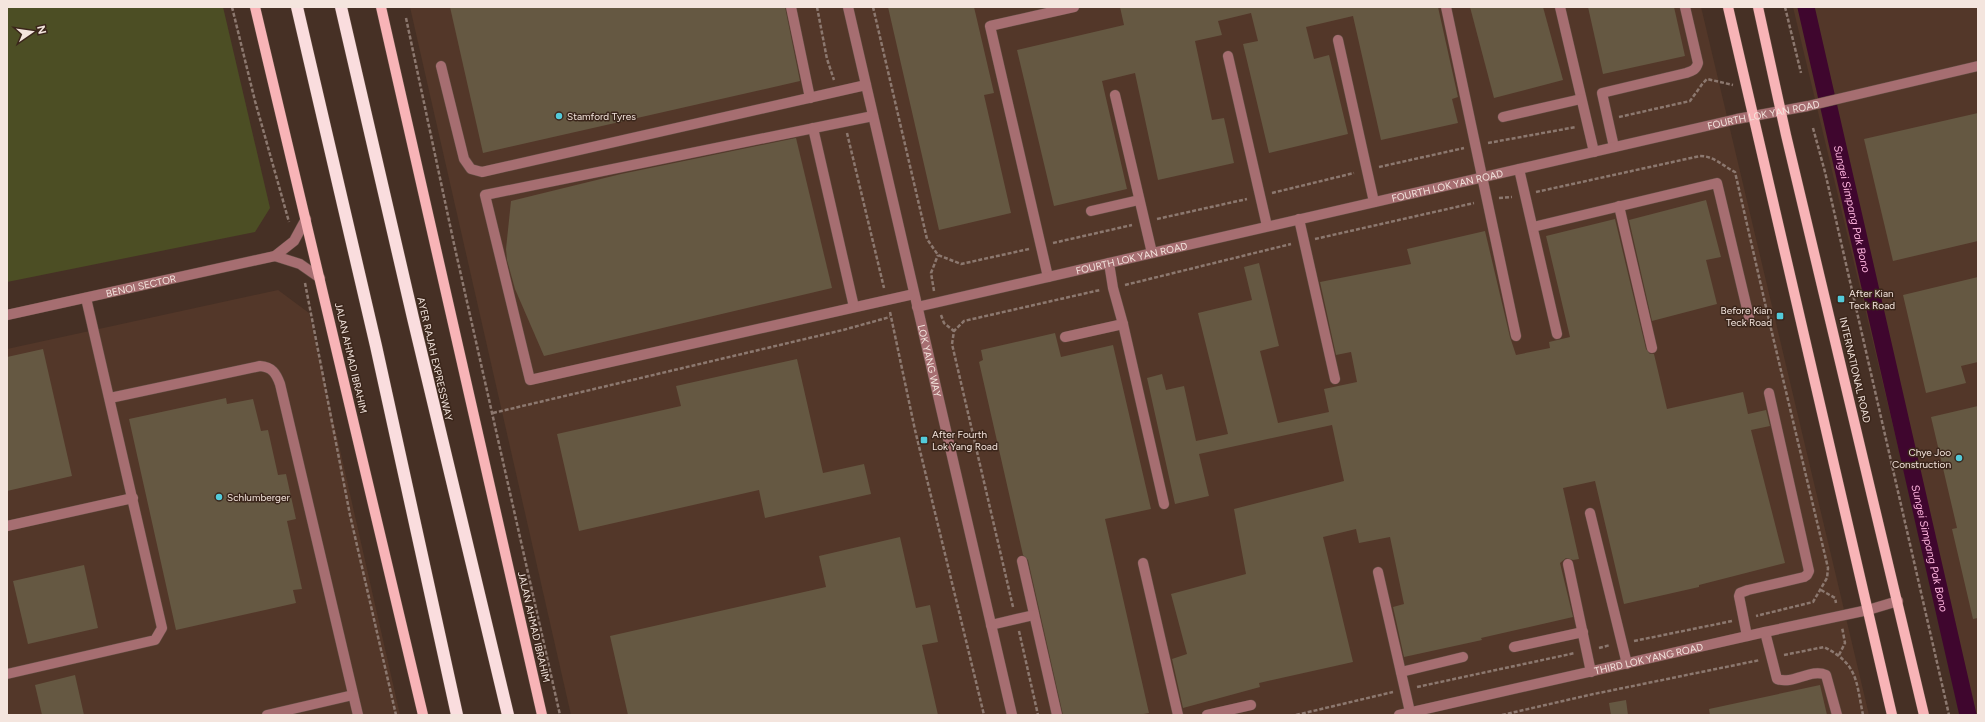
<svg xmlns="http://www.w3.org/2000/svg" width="1985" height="722" font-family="Figtree,sans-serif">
	<rect width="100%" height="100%" fill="#463025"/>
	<g fill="#533729">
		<path d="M410,7H1701L1869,715H571Z"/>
		<path d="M1793,7H1978V715H1962Z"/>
		<path d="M278,290L309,313L400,715H7V349Z"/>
	</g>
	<path fill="#4c4e24" d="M7,7H223L270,208L255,232L7,282Z"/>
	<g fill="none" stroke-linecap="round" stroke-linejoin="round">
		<path stroke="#3f062e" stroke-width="17" id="s1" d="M1806,7L1968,715"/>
	</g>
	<g fill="#655842">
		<path d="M450,7H785L800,81L483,153Z"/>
		<path d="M888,7H974L994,93L984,95L1011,213L939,230Z"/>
		<path d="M1120,7H1438L1458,97L1452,99L1458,123L1381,140L1353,16L1306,27L1314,59L1329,55L1348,134L1269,153L1243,44L1258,41L1251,13L1218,21L1222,35L1195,41L1212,120L1224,118L1234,163L1158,180L1135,73L1102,81L1127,189L1054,206L1017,50L1124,25Z"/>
		<path d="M1470,7H1543L1563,80L1494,98Z"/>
		<path d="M1588,7H1674L1685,56L1603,74Z"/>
		<path d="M1978,113V241L1893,261L1864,139Z"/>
		<path d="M796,138L832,288L544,356L515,289L507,260L506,249L511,201L621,174Z"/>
		<path d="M1706,200L1721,257L1706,260L1717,304L1652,321L1629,220Z"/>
		<path d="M1615,219L1646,349L1650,354H1654L1667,409L1743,392L1748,414L1766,410L1770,426L1751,430L1785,563L1699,585V587L1624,604L1595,481L1563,488L1579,559L1573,560L1566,558L1560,563L1573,617L1481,638L1482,640L1404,657L1393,607L1404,604L1390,537L1359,543L1356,529L1323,537L1353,662L1259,683L1260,687L1183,708L1172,659L1187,654L1171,594L1246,574L1234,509L1344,481L1332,425L1199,454L1209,496L1175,504L1147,378L1162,374L1166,390L1184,386L1196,441L1228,434L1198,313L1252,300L1244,267L1259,263L1279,346L1260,351L1278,423L1329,412L1324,389L1357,382L1351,352L1336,355L1320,282L1411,264L1407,249L1485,231L1510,337L1516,355L1550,348L1549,342L1570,337L1546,236Z"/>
		<path d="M1978,277V362L1961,366L1966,383L1926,393L1903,295Z"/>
		<path d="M1055,333L1061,357L1113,345L1151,509L1105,519L1149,713L1138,715H1063L1028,560L1023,555L979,362L983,360L981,350Z"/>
		<path d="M43,349L72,476L7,491V357Z"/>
		<path d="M797,359L823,473L864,464L871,494L765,518L759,490L579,531L557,434L681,406L676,386Z"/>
		<path d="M226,398L227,404L253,399L261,431L268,430L278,475L286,474L296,519L287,521L302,589L293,590L296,603L176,630L129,419Z"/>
		<path d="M1978,406V618L1973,619L1952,529L1957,528L1931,417Z"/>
		<path d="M900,537L916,608L930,605L938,642L922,645L938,715H628L610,636L826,587L819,556Z"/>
		<path d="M84,565L98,628L28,644L13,581Z"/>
		<path d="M75,675L84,715H42L35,685Z"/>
		<path d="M1820,685L1827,715H1710L1709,709Z"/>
		<path d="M1626,700L1628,715H1611L1609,703Z"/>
	</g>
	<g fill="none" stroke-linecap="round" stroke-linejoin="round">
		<defs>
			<g id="minor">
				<path d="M791,7L810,98"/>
				<path id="s2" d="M848,7L1012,715"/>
				<path d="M1446,7L1516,336"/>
				<path d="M1560,7L1594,152"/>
				<path d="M1338,40L1374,202"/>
				<path d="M1228,56L1267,226"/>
				<path d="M441,66L464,159L471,169L482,172L866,85"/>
				<path d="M1115,95L1152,253"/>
				<path d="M873,116L485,195L530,380L914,294"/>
				<path d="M1503,117L1581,99"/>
				<path d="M813,128L854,307"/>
				<path d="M1614,147L1602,93L1686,73C1692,71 1696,70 1698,63L1685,7"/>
				<path d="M1519,169L1557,334"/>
				<path d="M1619,206L1652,348"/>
				<path d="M1091,211L1139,200"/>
				<path d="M1299,219L1335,379"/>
				<path d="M1533,227L1717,183L1749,317"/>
				<path d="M275,256L300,264L320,278"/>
				<path d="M1109,263L1113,288L1123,324L1164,504"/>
				<path d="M1048,277L990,26L1074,7"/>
				<path id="s3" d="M917,307L1737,119L1808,106L1978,66"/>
				<path id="s4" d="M7,315L275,256L294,241L306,219"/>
				<path d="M1065,337L1123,324"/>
				<path d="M110,398L260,366C272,367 276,373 280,384L358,715"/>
				<path d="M1590,513L1627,664"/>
				<path d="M7,526L133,498"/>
				<path d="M1022,561L1057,715"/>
				<path d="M1143,563L1178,715"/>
				<path d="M1568,564L1591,672"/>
				<path d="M1378,572L1410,712"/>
				<path d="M991,625L1034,615"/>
				<path d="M1765,632L1777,679C1793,685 1811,668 1826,675L1837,715"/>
				<path d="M1747,636L1739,596L1740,593L1748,590L1804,577L1807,575L1809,571L1769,393"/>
				<path d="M1514,647L1583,632"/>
				<path d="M1401,672L1463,657"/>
				<path d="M7,674L155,640L162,628L86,298"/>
				<path d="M267,715L353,695"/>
				<path d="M1207,715L1251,705"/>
				<path id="s5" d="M1399,715L1765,632L1868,610L1898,601"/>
			</g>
			<g id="major">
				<path d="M255,7L423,715"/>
				<path d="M381,7L542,715"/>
				<path d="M1728,7L1892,715"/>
				<path d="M1758,7L1786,135L1924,715"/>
			</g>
			<g id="highway">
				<path d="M297,7L376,346L457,715"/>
				<path d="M341,7L413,318L508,715"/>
			</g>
		</defs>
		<use href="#minor" stroke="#624d43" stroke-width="11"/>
		<use href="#major" stroke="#624d43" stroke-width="11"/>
		<use href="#highway" stroke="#624d43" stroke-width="13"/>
		<g stroke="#8c786f" stroke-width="2.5" stroke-dasharray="4 2" stroke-linecap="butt">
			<path d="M232,7L255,101L289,222"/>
			<path d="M817,7L827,59L834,80"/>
			<path d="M873,7L927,239L938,255L961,264L1029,249"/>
			<path d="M1785,7L1801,73"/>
			<path d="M406,18L454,244L560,715"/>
			<path d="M1619,117L1690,101L1703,83L1707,79L1733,85"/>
			<path d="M1813,128L1825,172L1949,715"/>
			<path d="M847,133L884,288"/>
			<path d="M1488,143L1576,127"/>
			<path d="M1379,167L1464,148"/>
			<path d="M1536,192L1700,156C1714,156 1723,166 1735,172L1768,316L1828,568L1827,578L1813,602L1756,616"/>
			<path d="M1272,193L1354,173"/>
			<path d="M1499,198L1512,197"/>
			<path d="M1157,219L1247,199"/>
			<path d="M1315,239L1474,203"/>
			<path d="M1053,243L1132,225"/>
			<path d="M305,283L350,515L396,715"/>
			<path d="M1125,285L1291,244"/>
			<path d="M934,291L931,273L938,255"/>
			<path d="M890,312L915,430L984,715"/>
			<path d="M941,315L944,323L954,331"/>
			<path d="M493,413L843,330L890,317"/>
			<path d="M1821,590L1835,598L1836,603"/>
			<path d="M1013,607L952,344L954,331L964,321L1100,290"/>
			<path d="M1019,631L1038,715"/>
			<path d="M1634,641L1732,621"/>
			<path d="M1599,648L1610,645"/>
			<path d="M1784,655L1824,647C1858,664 1856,681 1863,715"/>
			<path d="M1839,655L1845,643L1842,627"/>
			<path d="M1417,687L1575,653"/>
			<path d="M1296,715L1393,692"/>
			<path d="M1502,715L1589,695L1760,660"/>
		</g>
		<use href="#minor" stroke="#a66e71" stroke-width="10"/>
		<use href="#major" stroke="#f8b4b7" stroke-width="10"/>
		<use href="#highway" stroke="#faddde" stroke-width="12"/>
	</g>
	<g fill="#53cbda" stroke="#3b261b" stroke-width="1.5">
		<circle cx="559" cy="116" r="4"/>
		<rect x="1837" y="295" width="8" height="8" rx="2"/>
		<rect x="1776" y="312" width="8" height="8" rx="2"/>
		<rect x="920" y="436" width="8" height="8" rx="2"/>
		<circle cx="1959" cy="458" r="4"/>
		<circle cx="219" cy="497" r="4"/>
	</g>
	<g text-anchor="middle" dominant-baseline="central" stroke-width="3" stroke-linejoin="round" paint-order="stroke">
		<g font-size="10" fill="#f4e5de" stroke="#3b261b">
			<text stroke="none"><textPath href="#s3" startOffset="868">FOURTH LOK YAN ROAD</textPath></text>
			<text stroke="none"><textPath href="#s3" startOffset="544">FOURTH LOK YAN ROAD</textPath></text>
			<text stroke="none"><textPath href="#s3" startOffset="220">FOURTH LOK YAN ROAD</textPath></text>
			<text stroke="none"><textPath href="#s4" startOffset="137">BENOI SECTOR</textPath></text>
			<text transform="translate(351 358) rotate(77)">JALAN AHMAD IBRAHIM</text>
			<text transform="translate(435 359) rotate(77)">AYER RAJAH EXPRESSWAY</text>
			<text stroke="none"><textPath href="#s2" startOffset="363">LOK YANG WAY</textPath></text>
			<text transform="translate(1855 370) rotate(77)">INTERNATIONAL ROAD</text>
			<text transform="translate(534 627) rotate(77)">JALAN AHMAD IBRAHIM</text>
			<text stroke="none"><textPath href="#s5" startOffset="256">THIRD LOK YANG ROAD</textPath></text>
		</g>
		<g font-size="10" fill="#f4e5de" stroke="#3b261b" text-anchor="start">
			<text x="567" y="116">Stamford Tyres</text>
			<text x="1849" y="293">After Kian<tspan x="1849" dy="12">Teck Road</tspan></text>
			<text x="1772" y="310" text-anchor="end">Before Kian<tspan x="1772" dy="12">Teck Road</tspan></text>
			<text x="932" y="434">After Fourth<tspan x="932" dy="12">Lok Yang Road</tspan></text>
			<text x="1951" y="452" text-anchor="end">Chye Joo<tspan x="1951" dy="12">Construction</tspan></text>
			<text x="227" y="497">Schlumberger</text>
		</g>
		<g font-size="11" font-style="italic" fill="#fdb2dd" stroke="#3b261b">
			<text stroke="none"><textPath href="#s1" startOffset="207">Sungei Simpang Pak Bono</textPath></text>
			<text stroke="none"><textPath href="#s1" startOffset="555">Sungei Simpang Pak Bono</textPath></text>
		</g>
	</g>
	<rect width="1985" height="722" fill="none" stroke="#f4e5de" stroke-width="16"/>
	<g transform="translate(32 32) rotate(77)" stroke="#3b261b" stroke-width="3" paint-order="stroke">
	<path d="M0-3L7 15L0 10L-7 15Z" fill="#f4e5de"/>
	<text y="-6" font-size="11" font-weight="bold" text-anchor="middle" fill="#f4e5de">N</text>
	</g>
</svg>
